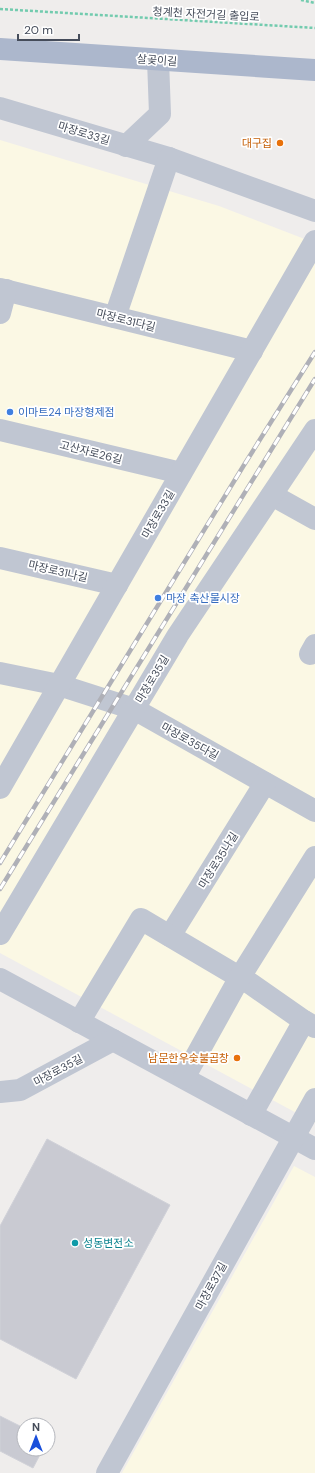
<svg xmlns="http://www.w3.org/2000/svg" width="315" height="1473" font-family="'DM Sans','Noto Sans KR',sans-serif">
	<rect width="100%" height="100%" fill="#efedec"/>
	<g fill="#fbf8e4">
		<path d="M0,140L219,206L315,243V1123L0,953Z"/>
		<path d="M294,1166L315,1177V1473H122Z"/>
	</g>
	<g fill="#c9cad2" stroke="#d0d1d8">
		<path d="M47,1139L170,1205L76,1379L0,1339V1226Z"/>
		<path d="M0,1416L24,1428V1449H43L33,1468L0,1451Z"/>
	</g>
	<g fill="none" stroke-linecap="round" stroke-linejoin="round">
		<g stroke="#72cbae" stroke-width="2.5" stroke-dasharray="3 2" stroke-linecap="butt">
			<path d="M301,0L315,3"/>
			<path d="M0,9L315,28"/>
		</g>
		<g stroke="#c0c6d2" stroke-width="22">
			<path d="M0,108L169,158L315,211"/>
			<path d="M126,146L160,114L158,60"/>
			<path d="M0,289L252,351"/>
			<path d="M0,313L6,290"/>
			<path d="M115,317L169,158"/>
			<path d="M0,430L181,473"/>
			<path d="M272,495L315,519"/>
			<path d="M0,558L117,585"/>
			<path d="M310,654L315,645"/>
			<path d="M0,673L59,685L134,709L315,811"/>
			<path d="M0,788L315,241"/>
			<path d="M0,934L178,635L315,430"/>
			<path d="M170,936L265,783"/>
			<path d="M0,979L315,1149"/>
			<path d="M79,1022L141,919L251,984L304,1021L315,1027"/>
			<path d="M184,1078L240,977L315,857"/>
			<path d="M0,1092L20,1090L113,1040"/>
			<path d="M251,1115L304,1021"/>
			<path d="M107,1473L315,1099"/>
		</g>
		<path stroke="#acb7cc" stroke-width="22" d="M0,49L315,70"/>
		<defs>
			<g id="rail">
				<path d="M0,863L244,465L315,352"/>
				<path d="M0,889L315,379"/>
			</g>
		</defs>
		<use href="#rail" stroke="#afb0b7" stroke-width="4.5"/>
		<use href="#rail" stroke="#fff" stroke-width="3" stroke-dasharray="9" stroke-linecap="butt"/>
	</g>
	<g fill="#e8710a" stroke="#fff" stroke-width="1.5">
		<circle cx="280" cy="143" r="4"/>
		<circle cx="237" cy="1058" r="4"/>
	</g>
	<g fill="#3f7fe0" stroke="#fff" stroke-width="1.5">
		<circle cx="10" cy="412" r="4"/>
		<circle cx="158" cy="598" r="4"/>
	</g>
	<circle fill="#0f9aa8" stroke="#fff" stroke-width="1.5" cx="75" cy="1243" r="4"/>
	<g text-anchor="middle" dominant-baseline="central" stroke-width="3.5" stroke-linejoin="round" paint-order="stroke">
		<g font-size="11" fill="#454c5a" stroke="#fff">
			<text transform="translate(206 14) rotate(3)">청계천 자전거길 출입로</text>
			<text transform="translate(157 60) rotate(4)">살곶이길</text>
			<text transform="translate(84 133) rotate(17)">마장로33길</text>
			<text transform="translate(126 320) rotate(14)">마장로31다길</text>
			<text transform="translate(91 452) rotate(14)">고산자로26길</text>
			<text transform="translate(158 514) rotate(-60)">마장로33길</text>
			<text transform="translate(58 571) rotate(13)">마장로31나길</text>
			<text transform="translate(152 679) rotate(-59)">마장로35길</text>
			<text transform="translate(190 741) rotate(29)">마장로35다길</text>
			<text transform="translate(218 860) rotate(-58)">마장로35나길</text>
			<text transform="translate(58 1070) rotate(-28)">마장로35길</text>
			<text transform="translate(211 1286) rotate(-61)">마장로37길</text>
		</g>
		<g font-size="11" fill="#c56008" stroke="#fff" text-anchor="end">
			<text x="272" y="143">대구집</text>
			<text x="229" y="1058">남문한우숯불곱창</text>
		</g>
		<g font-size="11" fill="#366cbe" stroke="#fff" text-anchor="start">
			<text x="18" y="412">이마트24 마장형제점</text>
			<text x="166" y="598">마장 축산물시장</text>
		</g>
		<g font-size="11" fill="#0d838f" stroke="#fff" text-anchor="start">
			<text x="83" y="1243">성동변전소</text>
		</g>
	</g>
	<g transform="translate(36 1437)"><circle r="19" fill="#ffffff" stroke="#b5b7bd"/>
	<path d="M0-3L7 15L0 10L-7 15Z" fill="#1a4fdb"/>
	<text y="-6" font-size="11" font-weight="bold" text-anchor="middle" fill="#454c5a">N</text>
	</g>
	<path d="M18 34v6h61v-6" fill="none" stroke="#454c5a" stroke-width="2"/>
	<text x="24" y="34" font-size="12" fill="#454c5a" stroke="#ffffff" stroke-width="3" paint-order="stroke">20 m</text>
</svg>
